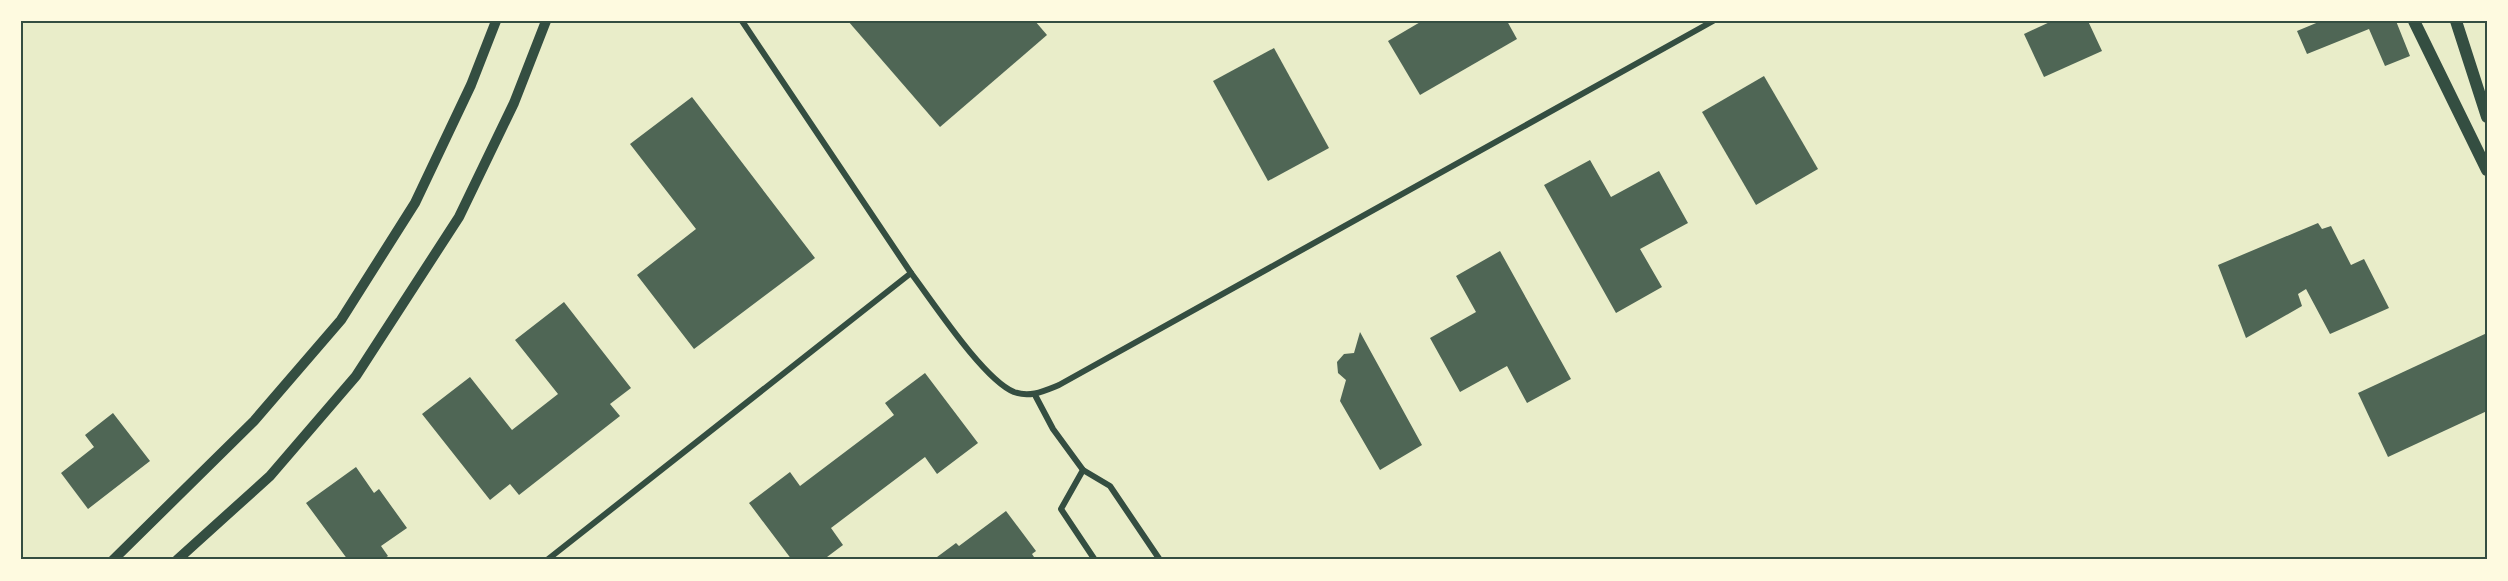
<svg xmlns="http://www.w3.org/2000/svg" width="2508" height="581" font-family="'Source Sans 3',sans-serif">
	<rect width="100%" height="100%" fill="#e9edc9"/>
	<g fill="#4f6655">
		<path d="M848,21H1035L1047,35L940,127Z"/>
		<path d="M1422,21H1507L1517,39L1420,95L1388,41Z"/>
		<path d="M2052,21H2088L2102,51L2044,77L2024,34Z"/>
		<path d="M2321,21H2396L2410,56L2385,66L2369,29L2307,54L2297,31Z"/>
		<path d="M1274,48L1329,148L1268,181L1213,81Z"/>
		<path d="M1764,76L1818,169L1756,205L1702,112Z"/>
		<path d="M692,97L815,258L694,349L637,275L696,229L630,144Z"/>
		<path d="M1590,160L1611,197L1659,171L1688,223L1640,249L1662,287L1616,313L1544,185Z"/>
		<path d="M2318,223L2322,229L2331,226L2351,265L2364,259L2389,308L2330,334L2306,289L2298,294L2302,306L2246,338L2218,265Z"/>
		<path d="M1500,251L1571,379L1527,403L1507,366L1460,392L1430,338L1476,312L1456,276Z"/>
		<path d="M564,302L631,388L610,404L620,416L519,495L510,484L490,500L422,414L470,377L512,430L558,394L515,340Z"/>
		<path d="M1360,332L1422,445L1380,470L1340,401L1346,380L1338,373L1337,362L1344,354L1354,353Z"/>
		<path d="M2487,333V411L2388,457L2358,393Z"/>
		<path d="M925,373L978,443L937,474L925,457L831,528L843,545L823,560H792L749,503L790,472L800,486L894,415L885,403Z"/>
		<path d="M113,413L150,461L88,509L61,473L94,447L85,435Z"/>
		<path d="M356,467L374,493L379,489L407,528L381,546L388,556L382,560H348L306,503Z"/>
		<path d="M1006,511L1036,551L1032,554L1036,560H933L956,543L959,546Z"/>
	</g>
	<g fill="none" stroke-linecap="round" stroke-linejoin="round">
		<g stroke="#344e41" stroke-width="6">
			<path d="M742,21L911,273"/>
			<path d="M1035,395L1053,429L1083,470L1061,509L1095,560"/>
			<path d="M1083,470L1110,486L1160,560"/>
			<path d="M547,560L911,273C933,302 983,379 1014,392C1030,398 1044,391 1059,385L1713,21"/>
		</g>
		<g stroke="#344e41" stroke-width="10">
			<path d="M113,560L254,421L341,320L415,203L471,85L496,21"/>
			<path d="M177,560L270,476L356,376L459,217L514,103L546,21"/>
		</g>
		<g stroke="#344e41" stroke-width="12">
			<path d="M2414,21L2487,170"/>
			<path d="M2456,21L2487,117"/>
		</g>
	</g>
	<rect width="2508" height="581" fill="none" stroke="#fefae0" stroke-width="45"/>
	<rect x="22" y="22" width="2464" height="536" fill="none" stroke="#344e41" stroke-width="2"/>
</svg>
